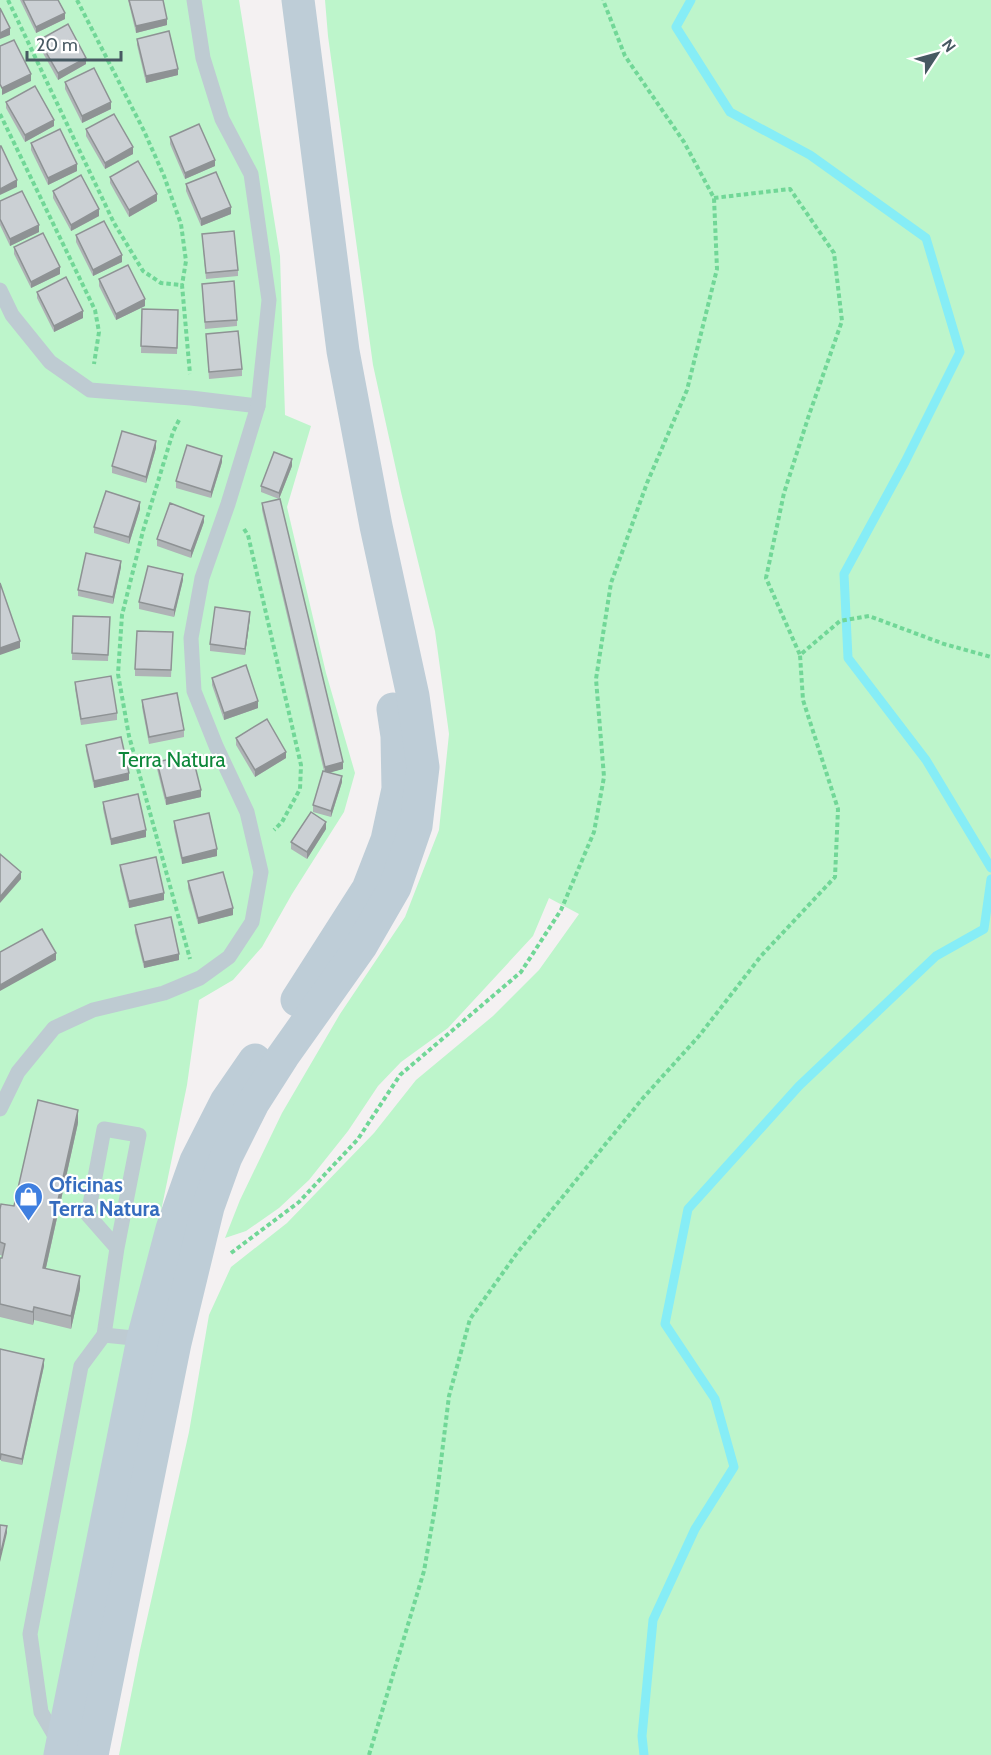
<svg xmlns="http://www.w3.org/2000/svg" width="991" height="1755" font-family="Cabin,sans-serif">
	<rect width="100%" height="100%" fill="#f4f1f2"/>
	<g fill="#bdf5cb">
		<path d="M0,0H239L280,256L285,415L311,426L287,507L326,673L355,773L344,812L292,894L262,947L233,980L199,1000L187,1085L49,1755H0Z"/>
		<path d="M325,0H991V1755H119L140,1650L189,1432L209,1315L231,1267L287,1223L374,1133L416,1080L493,1016L539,970L579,914L549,898L533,936L448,1028L401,1062L378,1086L348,1131L309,1180L279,1208L246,1231L225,1238L240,1200L282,1113L340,1014L405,917L439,830L449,734L435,631L401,492L373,365L328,36Z"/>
	</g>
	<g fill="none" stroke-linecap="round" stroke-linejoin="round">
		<g stroke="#86edf6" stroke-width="9">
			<path d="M691,0L676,27L730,112L810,155L926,238L960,352L905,462L844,574L848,658L926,760L991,868"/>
			<path d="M644,1755L642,1736L653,1620L695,1529L734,1467L715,1399L665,1324L688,1209L799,1086L936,956L984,929L991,879"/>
		</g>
		<g stroke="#71d797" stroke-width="4" stroke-dasharray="4.5 3" stroke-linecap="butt">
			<path d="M8,0L114,223L143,271L161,283L182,285L190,374"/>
			<path d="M77,0L144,131L164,176L181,224L186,261L182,285"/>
			<path d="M0,114L95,310L99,332L94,364"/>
			<path d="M714,198L790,189L834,253L842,321L809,415L784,493L766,578L800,655"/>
			<path d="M179,420L173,432L143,531L122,615L118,674L129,736L190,959"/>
			<path d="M244,529L248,535L301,765L300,789L282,822L274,830"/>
			<path d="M231,1253L299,1202L358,1139L400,1075L521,972L561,910L594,832L604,777L596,679L611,583L647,483L687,390L717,269L714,198L684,142L625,56L603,0"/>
			<path d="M369,1755L424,1571L436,1502L449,1396L470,1319L517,1253L643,1098L699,1036L761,956L835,877L838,809L803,700L800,655L840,621L869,616L944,644L991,657"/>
		</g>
		<g stroke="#becbd2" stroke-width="15">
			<path d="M0,290L12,315L50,362L90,390L191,398L258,406"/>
			<path d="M0,1109L18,1072L54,1028L93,1010L164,993L200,978L229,957L252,922L261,872L247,812L216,746L194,691L191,638L202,578L228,504L258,406L269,300L251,174L222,119L203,58L194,0"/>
			<path d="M104,1335L117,1248L139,1135L104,1129L88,1215L117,1248"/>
			<path d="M59,1743L41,1712L30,1634L81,1366L104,1335L143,1339"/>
		</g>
		<g stroke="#becdd7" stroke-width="33">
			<path d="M297,1000L368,889L387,840L398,789L397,736L393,709"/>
			<path d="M60,1755L143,1339L172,1229L196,1161L226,1102L255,1060"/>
			<path d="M92,1755L175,1343L208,1207L226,1157L253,1103L283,1056L361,946L395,887L416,826L423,767L413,696L376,526L343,351L298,0"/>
		</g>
	</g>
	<g fill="#afb3b6">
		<path d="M20,0H58L65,19L36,33Z"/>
		<path d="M128,0H163L167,25L136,33Z"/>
		<path d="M137,39L178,75L146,83L137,45Z"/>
		<path d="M39,40L86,64L58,80L39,46Z"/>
		<path d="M65,82L111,109L82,123L65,89Z"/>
		<path d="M6,102L54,126L25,142L6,108Z"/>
		<path d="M86,129L133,154L105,169L86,136Z"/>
		<path d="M170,137L215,166L185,179L170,144Z"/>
		<path d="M31,143L77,171L48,185L31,150Z"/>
		<path d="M110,177L157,201L129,217L110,183Z"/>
		<path d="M186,184L231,214L201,226L186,191Z"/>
		<path d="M53,191L99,216L71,231L53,198Z"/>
		<path d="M0,201L39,232L10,246L0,225Z"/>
		<path d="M202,234L238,270V276L206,279Z"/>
		<path d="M76,235L122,262L93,276L76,242Z"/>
		<path d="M14,247L60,274L31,288L14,254Z"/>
		<path d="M99,279L145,306L116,320L99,286Z"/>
		<path d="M202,284L237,320V326L205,329Z"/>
		<path d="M37,292L83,318L54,332L37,298Z"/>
		<path d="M142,309L178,310L177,354L141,353Z"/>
		<path d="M206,334L242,369V376L209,379Z"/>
		<path d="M156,448L146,483L112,473V466Z"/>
		<path d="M222,462L211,498L176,488V481Z"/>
		<path d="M292,466L279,499L343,769L330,772L342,782L331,817L313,812V805L324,771L262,510V503L279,499L261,492V486Z"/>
		<path d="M140,509L129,544L94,533V527Z"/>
		<path d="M204,522L191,558L157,546V539Z"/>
		<path d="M121,567L113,604L78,596V590Z"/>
		<path d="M183,580L174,617L139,609V602Z"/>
		<path d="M73,616L110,617L108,661L72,660Z"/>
		<path d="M250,618L245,655L210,651V644Z"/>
		<path d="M173,632L171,677L135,676V669Z"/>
		<path d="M212,678L258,708L224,720L212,685Z"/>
		<path d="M75,682L117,713V720L81,725L75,689Z"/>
		<path d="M142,700L184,730V737L149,744L142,707Z"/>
		<path d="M236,738L286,758L255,777L236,745Z"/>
		<path d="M86,745L129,780L94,788L86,751Z"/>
		<path d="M157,762L201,797L166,805L157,769Z"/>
		<path d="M103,802L146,837L111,845L103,809Z"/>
		<path d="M174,821L217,856L182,864L174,828Z"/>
		<path d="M326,829L307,859L291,849V842Z"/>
		<path d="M120,865L164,900L129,908L120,871Z"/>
		<path d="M188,881L233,915L198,924L188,888Z"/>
		<path d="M135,925L179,960L144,968L135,932Z"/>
		<path d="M78,1123L46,1268L80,1289L71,1329L34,1320L33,1325L0,1317V1258H2L3,1256L0,1255V1209L14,1206Z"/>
		<path d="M0,1349L44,1366L22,1465L1,1461Z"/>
	</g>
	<g fill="#8e9294">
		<path d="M65,13V19L36,33V27Z"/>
		<path d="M167,19V25L136,33V26Z"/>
		<path d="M10,28V35L0,39V33Z"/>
		<path d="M86,58V64L58,80V73Z"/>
		<path d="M178,69V75L146,83V76Z"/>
		<path d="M31,74V81L2,95V88Z"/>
		<path d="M111,102V109L82,123V116Z"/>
		<path d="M54,120V126L25,142V135Z"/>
		<path d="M133,147V154L105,169V163Z"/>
		<path d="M215,160V166L185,179V173Z"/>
		<path d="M77,164V171L48,185V178Z"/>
		<path d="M17,180V187L0,195V189Z"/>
		<path d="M157,194V201L129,217V210Z"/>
		<path d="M231,207V214L201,226V219Z"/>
		<path d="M99,209V216L71,231V225Z"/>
		<path d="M39,225V232L10,246V239Z"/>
		<path d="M122,255V262L93,276V270Z"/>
		<path d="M60,267V274L31,288V282Z"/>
		<path d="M145,299V306L116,320V314Z"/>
		<path d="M83,311V318L54,332V326Z"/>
		<path d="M156,441V448L146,483V477Z"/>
		<path d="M222,456V462L211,498V492Z"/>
		<path d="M292,459V466L279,499V493Z"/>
		<path d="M140,502V509L129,544V537Z"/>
		<path d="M204,516V522L191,558V551Z"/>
		<path d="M121,561V567L113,604V597Z"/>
		<path d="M183,574V580L174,617V610Z"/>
		<path d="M250,612V618L245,655V649Z"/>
		<path d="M20,641V648L0,655V648Z"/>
		<path d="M258,701V708L224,720V713Z"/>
		<path d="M286,752V758L255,777V770Z"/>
		<path d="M343,762V769L325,774V767Z"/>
		<path d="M129,773V780L94,788V781Z"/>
		<path d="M342,776V782L331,817V811Z"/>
		<path d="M201,790V797L166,805V798Z"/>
		<path d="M326,822V829L307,859V852Z"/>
		<path d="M146,830V837L111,845V839Z"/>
		<path d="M217,849V856L182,864V858Z"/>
		<path d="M21,872V879L0,903V897Z"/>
		<path d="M164,893V900L129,908V901Z"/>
		<path d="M233,908V915L198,924V918Z"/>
		<path d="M56,953V960L0,991V985Z"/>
		<path d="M179,954V960L144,968V962Z"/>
		<path d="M78,1110V1123L43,1281V1268Z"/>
		<path d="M80,1276V1289L71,1329V1316Z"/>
		<path d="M34,1307V1320L33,1325V1312Z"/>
		<path d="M44,1359V1366L22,1465V1459Z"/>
		<path d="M7,1526V1533L0,1562V1556Z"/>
	</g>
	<g fill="#cbd0d4" stroke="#8e9294" stroke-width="1.5">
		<path d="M23,0H58L65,13L36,27Z"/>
		<path d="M129,0H163L167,19L136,26Z"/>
		<path d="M0,8L10,28L0,33Z"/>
		<path d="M68,24L86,58L58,73L39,40Z"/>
		<path d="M169,31L178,69L146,76L137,39Z"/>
		<path d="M14,40L31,74L2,88L0,84V46Z"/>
		<path d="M94,68L111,102L82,116L65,82Z"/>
		<path d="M35,86L54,120L25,135L6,102Z"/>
		<path d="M114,114L133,147L105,163L86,129Z"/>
		<path d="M199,124L215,160L185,173L170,137Z"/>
		<path d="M60,129L77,164L48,178L31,143Z"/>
		<path d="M0,146H1L17,180L0,189Z"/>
		<path d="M138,161L157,194L129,210L110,177Z"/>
		<path d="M216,172L231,207L201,219L186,184Z"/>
		<path d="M81,175L99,209L71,225L53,191Z"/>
		<path d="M22,191L39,225L10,239L0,219V201Z"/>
		<path d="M104,221L122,255L93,270L76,235Z"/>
		<path d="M234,231L238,270L206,273L202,234Z"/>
		<path d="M43,233L60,267L31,282L14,247Z"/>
		<path d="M128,265L145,299L116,314L99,279Z"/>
		<path d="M66,277L83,311L54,326L37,292Z"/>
		<path d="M234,281L237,320L205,322L202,284Z"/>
		<path d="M142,309L178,310L177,348L141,346Z"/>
		<path d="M238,331L242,369L209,372L206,334Z"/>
		<path d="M122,431L156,441L146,477L112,466Z"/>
		<path d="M187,445L222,456L211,492L176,481Z"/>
		<path d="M274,452L292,459L279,493L261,486Z"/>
		<path d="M106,491L140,502L129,537L94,527Z"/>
		<path d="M280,499L343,762L325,767L262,503Z"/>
		<path d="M170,503L204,516L191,551L157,539Z"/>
		<path d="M86,553L121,561L113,597L78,590Z"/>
		<path d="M148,566L183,574L174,610L139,602Z"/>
		<path d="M0,583L20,641L0,648Z"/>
		<path d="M215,607L250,612L245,649L210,644Z"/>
		<path d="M73,616L110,617L108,655L72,653Z"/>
		<path d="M137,631L173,632L171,670L135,669Z"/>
		<path d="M246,665L258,701L224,713L212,678Z"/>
		<path d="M111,676L117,713L81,719L75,682Z"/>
		<path d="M177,693L184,730L149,737L142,700Z"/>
		<path d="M267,719L286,752L255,770L236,738Z"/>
		<path d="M121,737L129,773L94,781L86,745Z"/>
		<path d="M192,754L201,790L166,798L157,762Z"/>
		<path d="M323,771L342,776L331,811L313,805Z"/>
		<path d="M138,794L146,830L111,839L103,802Z"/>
		<path d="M311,812L326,822L307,852L291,842Z"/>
		<path d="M209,813L217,849L182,858L174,821Z"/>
		<path d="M0,854L21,872L0,897Z"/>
		<path d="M156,857L164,893L129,901L120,865Z"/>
		<path d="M223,872L233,908L198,918L188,881Z"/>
		<path d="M171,917L179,954L144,962L135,925Z"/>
		<path d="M42,929L56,953L0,985V952Z"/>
		<path d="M38,1100L78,1110L43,1268L80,1276L71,1316L34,1307L33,1312L0,1304V1258H2L5,1244L0,1242V1209L1,1204L14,1206Z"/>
		<path d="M0,1349L44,1359L22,1459L1,1454L0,1460Z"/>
		<path d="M0,1525L7,1526L0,1556Z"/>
	</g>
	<defs>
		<symbol id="shop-pin" viewBox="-11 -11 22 30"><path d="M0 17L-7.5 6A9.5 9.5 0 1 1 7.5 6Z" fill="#3f7fe0" stroke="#fff"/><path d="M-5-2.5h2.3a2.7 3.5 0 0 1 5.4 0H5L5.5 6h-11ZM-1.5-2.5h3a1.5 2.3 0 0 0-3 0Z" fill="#fff"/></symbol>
	</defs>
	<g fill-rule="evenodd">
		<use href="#shop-pin" x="12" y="1180" width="33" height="45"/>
	</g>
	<g text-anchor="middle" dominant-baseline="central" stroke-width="4.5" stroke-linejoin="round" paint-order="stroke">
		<g font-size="21" fill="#0d873a" stroke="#fff">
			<text x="172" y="759">Terra Natura</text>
		</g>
		<g font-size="21" font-weight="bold" fill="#366cbe" stroke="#fff" text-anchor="start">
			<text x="49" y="1184">Oficinas<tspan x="49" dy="24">Terra Natura</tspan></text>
		</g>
	</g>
	<g transform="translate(937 54) rotate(54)" stroke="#ffffff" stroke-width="4.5" paint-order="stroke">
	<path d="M0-4.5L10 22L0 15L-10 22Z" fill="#475962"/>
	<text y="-9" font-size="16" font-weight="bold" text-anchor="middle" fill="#475962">N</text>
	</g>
	<path d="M27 51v9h94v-9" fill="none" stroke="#475962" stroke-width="3"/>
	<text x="36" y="51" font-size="18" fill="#475962" stroke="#ffffff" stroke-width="4.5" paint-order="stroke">20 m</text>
</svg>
